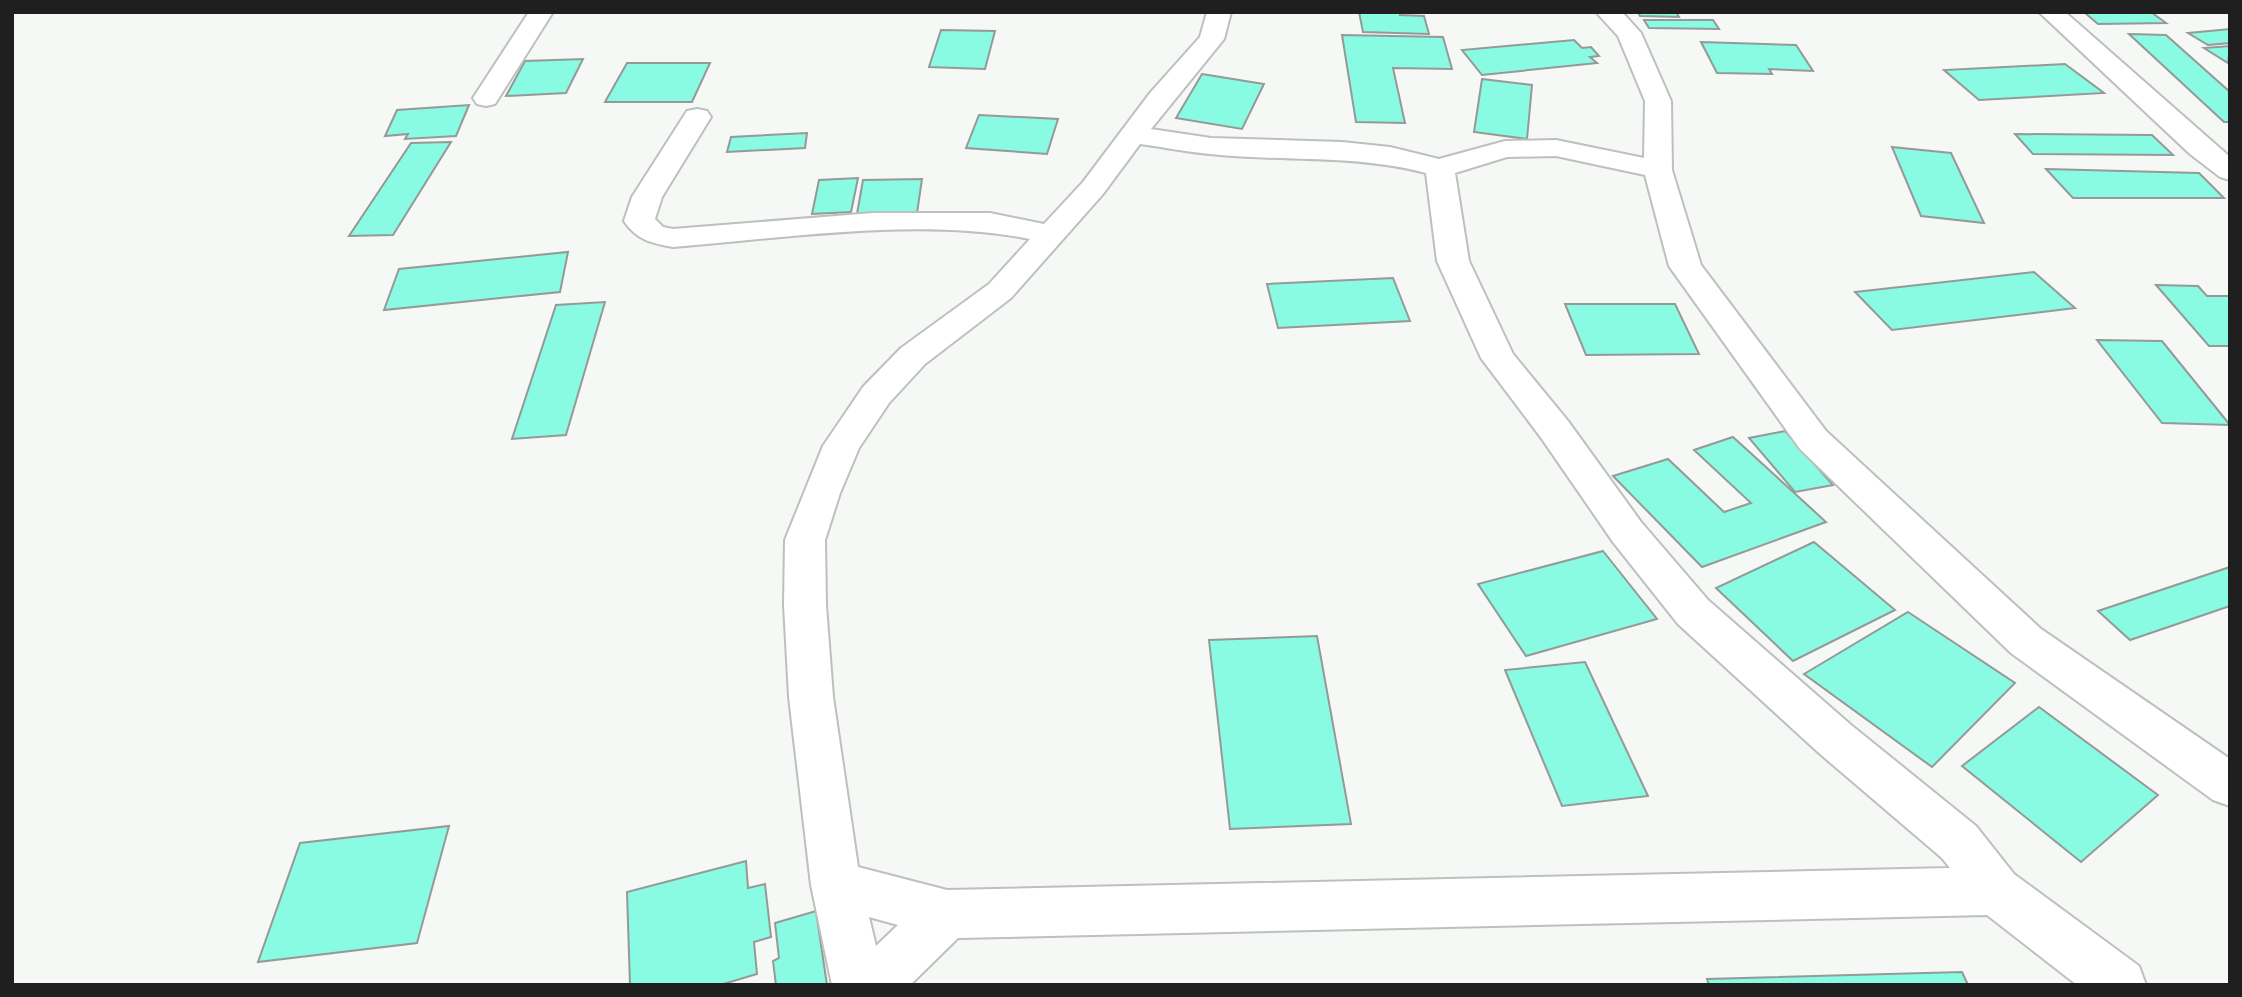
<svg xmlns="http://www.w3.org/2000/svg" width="2242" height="997" font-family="'Space Grotesk',sans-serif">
	<rect width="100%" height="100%" fill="#f5f8f5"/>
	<g fill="#89fbe3" stroke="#959998" stroke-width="2">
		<path d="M1359,12H1400V15L1424,16L1429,34L1363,32Z"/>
		<path d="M1638,12H1676L1679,17L1640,16Z"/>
		<path d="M2084,12H2151L2166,23L2098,24Z"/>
		<path d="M1644,20H1713L1719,29L1649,28Z"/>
		<path d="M2230,29V43L2208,45L2188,33Z"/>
		<path d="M941,30L995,31L985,69L929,67Z"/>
		<path d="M2129,34L2166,35L2230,92V122H2224Z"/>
		<path d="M1342,35L1443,37L1452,69L1393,68L1405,123L1356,122Z"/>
		<path d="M1574,40L1582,48L1591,47L1599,56L1590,57L1597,63L1482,75L1462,50Z"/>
		<path d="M1701,42L1796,45L1813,71L1769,69L1772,74L1717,73Z"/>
		<path d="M2230,46L2228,63L2204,48Z"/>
		<path d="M583,59L566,93L506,96L525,61Z"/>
		<path d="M627,63H710L692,102H605Z"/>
		<path d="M2065,64L2104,93L1979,100L1944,70Z"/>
		<path d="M1202,74L1264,84L1242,129L1176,118Z"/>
		<path d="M1482,79L1532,85L1527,139L1474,132Z"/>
		<path d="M469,105L456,136L405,139L408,134L385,136L397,110Z"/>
		<path d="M979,115L1058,119L1047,154L966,148Z"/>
		<path d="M807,133L805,148L727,152L731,137Z"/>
		<path d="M2015,134L2152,135L2173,155L2033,154Z"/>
		<path d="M451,142L393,235L349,236L411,143Z"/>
		<path d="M1892,147L1951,153L1984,223L1921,216Z"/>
		<path d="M2046,169L2199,173L2224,198H2073Z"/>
		<path d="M858,178L851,212L812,214L819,180Z"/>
		<path d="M922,179L917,213L857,214L863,180Z"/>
		<path d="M568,252L560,292L384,310L399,269Z"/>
		<path d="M2034,272L2075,308L1892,330L1855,292Z"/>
		<path d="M1393,278L1410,321L1278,328L1267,284Z"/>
		<path d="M2156,285L2198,286L2207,296H2230V346H2209Z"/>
		<path d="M605,302L566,435L512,439L556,305Z"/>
		<path d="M1565,304H1675L1699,354L1586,355Z"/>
		<path d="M2097,340L2162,341L2230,425L2162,423Z"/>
		<path d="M1785,431L1833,485L1795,492L1749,438Z"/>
		<path d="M1733,437L1826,522L1702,567L1613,476L1668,459L1724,512L1751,503L1694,450Z"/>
		<path d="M1814,542L1895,610L1793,661L1716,588Z"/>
		<path d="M1603,551L1657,619L1526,656L1478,584Z"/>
		<path d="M2230,567V606L2130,640L2098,611Z"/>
		<path d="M1908,612L2015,683L1932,767L1804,674Z"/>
		<path d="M1317,636L1351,824L1230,829L1209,640Z"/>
		<path d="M1585,662L1648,796L1562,806L1505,670Z"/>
		<path d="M2039,707L2158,795L2081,862L1962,766Z"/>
		<path d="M449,826L417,943L258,962L300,843Z"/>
		<path d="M746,861L748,888L765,884L771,937L754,942L757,974L720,985H630L627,892Z"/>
		<path d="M816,911L827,985H776L773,961L779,958L775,923Z"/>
		<path d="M1962,972L1968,985H1709L1707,979Z"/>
	</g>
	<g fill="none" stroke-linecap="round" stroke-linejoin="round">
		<defs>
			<g id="minor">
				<path d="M529,12H553L495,104L486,106L477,104L473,98Z"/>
				<path d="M1207,12H1231L1224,39L1151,129L1211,138L1342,142L1390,147L1439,159L1505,141L1556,140L1644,158L1645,101L1618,36L1596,12H1622L1641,33L1671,101L1672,170L1701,265L1826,431L2041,629L2230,759V806L2213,800L2011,653L1800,449L1669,266L1645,175L1556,156L1507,157L1455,173L1469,261L1513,354L1568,421L1641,522L1708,600L1851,725L1976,826L2014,874L2139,966L2146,985H2077L1987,915L958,938L910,985H832L811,885L789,697L784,605L785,540L823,446L863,387L901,348L989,284L1030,239C919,217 786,238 673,247C651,243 637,240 624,221L632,197L687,111L697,109L707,111L711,117L662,197L655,219L663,227L673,229L873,213H990L1044,224L1083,182L1150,93L1200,37ZM1140,144C1163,147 1187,152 1210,154C1284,162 1353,154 1426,173L1437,261L1481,358L1542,439L1613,542L1678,624L1819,753L1942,858L1950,868L947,890L858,867L833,697L826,605L825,540L840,493L859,448L889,403L925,364L1011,298L1103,194ZM869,917L898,925L876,946Z"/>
				<path d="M2039,12H2065L2230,157V180L2220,177L2190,154Z"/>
			</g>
		</defs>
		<use href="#minor" stroke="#bdc0be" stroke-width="4"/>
		<use href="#minor" fill="#fff" fill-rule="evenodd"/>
	</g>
	<rect width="2242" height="997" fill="none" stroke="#1e1f1e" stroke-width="28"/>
</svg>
